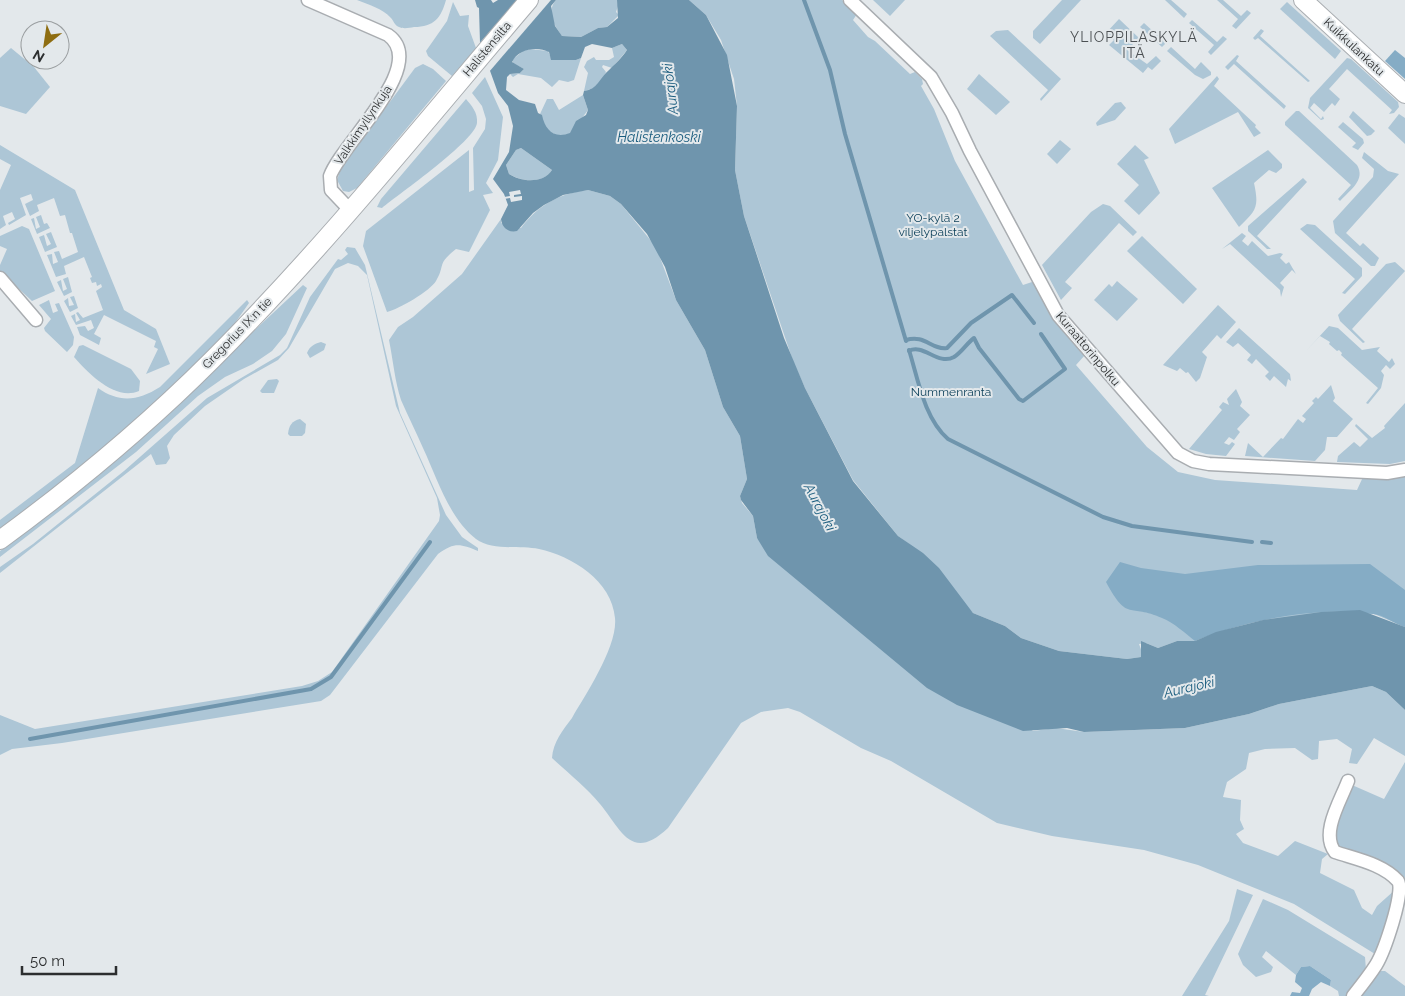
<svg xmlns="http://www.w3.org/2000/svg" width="1405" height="996" font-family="Raleway,sans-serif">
	<rect width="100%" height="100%" fill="#e3e8eb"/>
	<g fill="#adc6d6">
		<path d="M357,0H446C441,18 434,27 414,27C409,28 403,29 399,27C394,25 394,21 391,18C382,8 369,5 357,0Z"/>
		<path d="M556,0H617L618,6L616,12L619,15L607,27L598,28L581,37L562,36C554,25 546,12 556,0Z"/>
		<path d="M689,0H842L857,14L853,20L868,37L875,41L910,74L915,72L922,79L923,84L921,86L934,109L955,161L1023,285L1035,281L1085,355L1076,365L1147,447L1178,472L1215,480L1357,490L1363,477L1405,475V627L1374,614L1263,620L1216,632L1195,641H1177L1158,648L1146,643L1139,644L1142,652L1141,657L1127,659L1059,651L1021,638L1005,626L973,613L909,544L898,536L853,480L805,388L793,361L744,216L735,170L737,106L734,79L721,40L706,15Z"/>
		<path d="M873,0H905L890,16Z"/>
		<path d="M1062,0H1081L1040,44L1033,38V31Z"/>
		<path d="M1165,0H1171L1187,14L1184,18Z"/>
		<path d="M1217,0H1223L1241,16L1247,10L1251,13L1236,29L1232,26L1238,19Z"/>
		<path d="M453,2L460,16L469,15L468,26L476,48L452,76L428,56L426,51L447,21Z"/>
		<path d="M1287,2L1341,51L1335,59L1280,9Z"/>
		<path d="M1119,19L1139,38L1127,50L1147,64L1156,56L1161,61L1152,70L1148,67L1143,73L1109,45L1114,40L1106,33Z"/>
		<path d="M1192,20L1217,42L1223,36L1227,39L1211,55L1208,52L1214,45L1189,23Z"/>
		<path d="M1144,23L1166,43L1162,47L1140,27Z"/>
		<path d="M1261,29L1264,31L1260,36L1310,81L1308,82L1258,38L1255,40L1253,38Z"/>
		<path d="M1008,30L1061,79L1041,101L1040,99L1048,90L990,36L996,31Z"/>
		<path d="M622,44L627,50L612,68L603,65L602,67L606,72C601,82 596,89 584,91L588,73L584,67L587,61L594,57L596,60H609L614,57L612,48Z"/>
		<path d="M1171,47L1195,69L1201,62L1211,72V75L1203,79L1195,75L1167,51Z"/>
		<path d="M11,48L34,67L50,87L26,114L0,106V58Z"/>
		<path d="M530,49L548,51L552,60H576L581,58L574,80L568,82L559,80L552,87L541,78L518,74L513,77L510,74L520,73L524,69L513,63L512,60L523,51Z"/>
		<path d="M1237,55L1239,56L1236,61L1286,106L1284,109L1234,64L1228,70L1225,67Z"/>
		<path d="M1347,58L1351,59L1398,102L1399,107L1394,113L1389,114L1392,110L1347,69L1329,89L1340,99L1335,106L1332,103L1324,112L1314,103L1310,108L1321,119L1323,116L1324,119L1321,120L1308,108L1310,98Z"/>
		<path d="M423,64L433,69L446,81L357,188L349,192L343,191L337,180L341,168L415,68Z"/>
		<path d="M979,74L1010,102L996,115L967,89Z"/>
		<path d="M1217,76L1219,79L1214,86L1256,125L1255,127L1261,133L1254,137L1238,112L1175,144L1169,129Z"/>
		<path d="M485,77L503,117L498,160L486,183L493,193L483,195L490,210L469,252L456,249C436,265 446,264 436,281C430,291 399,309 387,312L363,246L366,231L469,150V192L474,190L473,148L485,129L486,119L482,106L472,93Z"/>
		<path d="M583,95L588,110L570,134L558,136L547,130L540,114L547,99H553L559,110Z"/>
		<path d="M466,99C472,106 478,113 477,123C475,141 399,194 382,208L377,207L381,199Z"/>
		<path d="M1121,102L1126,108L1115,120L1097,126L1096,123L1115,103Z"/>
		<path d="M1296,111H1299L1357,165C1366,180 1350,190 1340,201L1338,199L1351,185L1285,125V122Z"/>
		<path d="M1353,111L1375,131L1371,135L1367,136L1349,117Z"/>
		<path d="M1399,114L1405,118V144L1388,128Z"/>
		<path d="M1343,122L1363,139L1364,143L1358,150L1352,147L1356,143L1338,127Z"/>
		<path d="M1060,140L1071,149L1057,164L1047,154Z"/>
		<path d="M0,145L75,190L124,310L156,329L170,364L146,374L158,349L154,347L156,341L104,315L94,334L101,338L99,345L80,335L77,327L85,326L88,331L94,328L91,320L76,325L71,316L75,314L76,322L80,320L76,313L78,312L83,318L103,310L96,291L102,287L101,284L97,286L96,282L92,283L90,278L92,277L84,257L64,266L66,274L56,277L47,255L52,254L53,264L58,262L54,252L59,251L62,259L78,252L72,233H70L65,215L60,216L54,198L37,205L39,211L30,216L25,204L33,200L31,194L20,198L26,215L9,225L8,223L15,219L12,212L3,216L6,225L0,229V190L11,165L0,159Z"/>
		<path d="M1135,145L1149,158L1144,160L1160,193L1139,215L1124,201L1139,185L1117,164Z"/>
		<path d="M521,148L552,170C543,184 522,182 509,174L506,165L516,150Z"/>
		<path d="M1268,150L1282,164V168L1276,173L1269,170L1254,183C1259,207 1257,210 1239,227L1212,188Z"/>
		<path d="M1364,152L1388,171L1399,174L1346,233L1360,246L1363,243L1379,258L1375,266H1371L1335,233L1333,221L1373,177L1374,169L1362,158Z"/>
		<path d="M1303,178L1307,182L1257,236L1271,249H1267L1248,231V226Z"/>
		<path d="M588,190L610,196L621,204L656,247L676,300L705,350L723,407L740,436L747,479L740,496L742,503L753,516L757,538L1033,731L1056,728L1084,732L1185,728L1249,714L1279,704L1372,686L1386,692L1405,710V756L1374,738L1357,764L1349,763L1352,749L1337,739L1319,741L1318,759L1312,760L1295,748L1265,749L1249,753L1246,769L1227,782L1223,797L1241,800L1240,820L1244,829L1236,834L1243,843L1278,856L1295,841L1328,854L1322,859L1320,873L1354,890L1362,908L1372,915L1377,906L1396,889L1399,896L1375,954L1294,904L1198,865L1144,850L1052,836L997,823L891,761L861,748L800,712L788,708L761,712L741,723L668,828C631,863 621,829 600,804C586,787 568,773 552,758C553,742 563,730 572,718C586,694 618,646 615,618C612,581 572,556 539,549C520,545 492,551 476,539C449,518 437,478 423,448C416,432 408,416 401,400C395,382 393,360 389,340L398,327L413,317L462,274L501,219V223L521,228C538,205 560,193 588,190Z"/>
		<path d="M1103,204L1110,206L1137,232L1133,236L1119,223L1065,282L1072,288L1061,300L1042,265L1091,212Z"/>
		<path d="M41,215L44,224L47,223L50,228L37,234L31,219L34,218L36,229L40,227L36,217Z"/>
		<path d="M1307,224L1315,225L1362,268V276L1345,294L1342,293L1355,279L1300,229Z"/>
		<path d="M22,226L29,229L55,291L32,301L0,271V265L7,249L0,246V236Z"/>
		<path d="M51,232L57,247L45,252L39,237L44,235L47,246L51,244L46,234Z"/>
		<path d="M1242,233L1246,236L1242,241L1248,246L1252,241L1268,256L1280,253L1283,254L1280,258L1286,264L1289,262L1296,274L1292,270L1280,283L1284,287L1281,297L1280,290L1230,244L1222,249Z"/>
		<path d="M1142,236L1197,289L1183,304L1127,251Z"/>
		<path d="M347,247L355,248L365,265L400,413L446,515L462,537L478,548V551C460,544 455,542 438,554L330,695L321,701L62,743L12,749L0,755V715L35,729L302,686L318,681L332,672L439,521L440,515L437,498L396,406L367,275L358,266L348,263L335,269L289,348L278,360L244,379L205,406L174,435L167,446L170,458L166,464L156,465L151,454L0,573V567L33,544L124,471L207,398L280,355L287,348L310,297L338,259L341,260L348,254L345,250Z"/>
		<path d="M1395,262L1405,271L1352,329L1365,342L1363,343L1340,321L1338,315L1386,264Z"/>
		<path d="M68,277L72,292L64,296L57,282L61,280L63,291L67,289L63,279Z"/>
		<path d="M1117,281L1138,299L1117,321L1094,300L1109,284L1112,287Z"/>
		<path d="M303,285L307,288L286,334L272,351L253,364L225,377L198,396L136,452L0,557V551L80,490L131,446Z"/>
		<path d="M74,296L78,308L70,312L64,301L68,298L69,306L74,305L70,297Z"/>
		<path d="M49,300L53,313L58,311L55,304L59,303L74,337L73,345L67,352L45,331L44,328L51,319L39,305Z"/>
		<path d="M247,300L249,303L228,333L168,391L84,466L0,530V520L75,463L98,388C119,403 138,401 160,387Z"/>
		<path d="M1218,305L1236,322L1221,339L1217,335L1202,352L1207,357L1200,378L1196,382L1188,372L1186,373L1180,368L1177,371L1163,365Z"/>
		<path d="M1329,326L1338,328L1362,350L1380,347L1377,351L1389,362L1392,358L1395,364L1390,369L1386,365L1381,371L1384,375L1381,388L1368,404L1366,403L1378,388L1341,355L1342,353L1339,350L1337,351L1329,344L1330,342L1320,336L1306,351Z"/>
		<path d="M1239,328L1290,374L1291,381L1288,379L1286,387L1274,376L1270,381L1265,376L1269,372L1256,359L1252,364L1247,360L1251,355L1238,343L1233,347L1226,342Z"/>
		<path d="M321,342L326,344L324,350L310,358L307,353C310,346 314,344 321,342Z"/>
		<path d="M83,345L131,369L140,381L139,391C115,401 89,374 74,357L79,346Z"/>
		<path d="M277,379L279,381L274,393H262L260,391L268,380Z"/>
		<path d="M1331,385L1335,398L1333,401L1353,419L1337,437H1327L1325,450L1315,461L1245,456L1248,443L1263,457L1281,438L1283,439L1298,419L1303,423L1306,419L1302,416L1314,403L1312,401L1316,397L1318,399Z"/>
		<path d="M1236,389L1242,402L1240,406L1250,415L1237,429L1240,432L1234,440L1229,437L1224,443L1229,445L1232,442L1235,444L1226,456L1206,454L1189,449L1222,410L1219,407L1223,402L1229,405L1227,399Z"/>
		<path d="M1405,403V461L1390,464L1337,462L1338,456L1354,442L1360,447L1368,439L1355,426L1356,424L1372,438L1385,428L1384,426Z"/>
		<path d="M300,419L306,424L305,433L302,436H290L288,434C289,425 292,421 300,419Z"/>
		<path d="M1405,762V878C1385,866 1353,859 1337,845L1334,826L1352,785L1384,799Z"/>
		<path d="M1237,889L1253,895L1205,995L1209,996H1182L1229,921Z"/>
		<path d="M1263,899L1288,910L1365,957L1366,970L1347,996H1339L1338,991L1330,986L1331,980L1310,966L1301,967L1296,975L1266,951L1262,957L1273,967L1271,972L1256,977L1243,965L1238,954Z"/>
		<path d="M1381,971H1385L1405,986V996H1357L1374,973Z"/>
	</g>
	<g fill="#85acc5">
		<path d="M1395,50L1405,58V79L1385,61Z"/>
		<path d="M1120,562L1141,568L1185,574L1258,565L1370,564L1405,590V627C1394,624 1384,615 1373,614C1321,605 1242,621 1195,641C1185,633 1174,623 1162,618C1129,603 1128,623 1106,582Z"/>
		<path d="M1310,966L1331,980L1330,986L1321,982L1312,989L1309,996H1290L1292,992L1300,993L1302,988L1295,982L1296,975L1301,967Z"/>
	</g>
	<path fill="#6f95ad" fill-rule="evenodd" d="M475,0H491L493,3L498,0H556L551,6L555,26L562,36L581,37L598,28L607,27L618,18L617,0H689L706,15L727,55L737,106L735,170L744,216L784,338L805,388L853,481L898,536L923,553L939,568L973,613L1005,626L1021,638L1059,651L1127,659L1141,657V641L1158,648L1177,641H1195L1216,632L1263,620L1321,612L1360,610L1405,627V710L1386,692L1372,686L1279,704L1249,714L1185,728L1084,732L1067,728L1023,731L957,705L927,688L768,556L757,538L753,516L741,500L740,496L747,479L740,436L723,407L705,350L676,300L665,267L647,234L621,204L610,196L588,190L563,195L544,205L533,213L517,231C509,233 502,228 501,219L508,205L504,194L493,179L509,152L513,126L508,106L498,93L480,43L479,8L477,7ZM592,44L612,48L622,44L627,50C621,59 615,64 608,71C599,79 598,89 584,91L583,95L588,110L586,115L576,121L570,133C554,139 545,130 542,115L538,113L535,104L519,100L506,90L507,77L510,74L520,73L524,69L512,62C518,49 537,46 549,52L551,60H576L581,58L585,47ZM521,148L552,170C543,184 521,182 509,174L506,165L516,150Z"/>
	<g fill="#e3e8eb">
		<path d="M517,0H551L489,72L478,45Z"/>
		<path d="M520,190L521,194L514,195V197L522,196V200L511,202L510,198L504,199V197L510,196L509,192Z"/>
	</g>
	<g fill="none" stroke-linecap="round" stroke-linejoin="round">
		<g stroke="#6f95ad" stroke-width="4">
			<path d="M804,0L830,70L845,134L906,341"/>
			<path d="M906,340C925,334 931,350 947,348L971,323L1012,295L1034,323"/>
			<path d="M909,350C918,379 924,418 948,439L1103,517L1132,526L1252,542"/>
			<path d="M909,351C923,343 938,366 954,357C962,352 967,343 974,338L979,348L1019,399L1023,401L1065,369L1041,334"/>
			<path d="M1262,542L1271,543"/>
			<path d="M30,739L311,689L331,677L430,542"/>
		</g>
		<defs>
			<g id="street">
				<path d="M308,0L388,35C430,65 342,143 330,176L331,190L350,210"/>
				<path d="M850,0L931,77L952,113L970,151L1058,315L1178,453L1193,461L1209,464L1387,473L1405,470"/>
				<path d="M0,278L36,320"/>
				<path d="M1348,781C1341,800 1320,833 1335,852C1356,859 1383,864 1398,881C1405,892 1384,952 1376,965C1369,976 1361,986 1353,996"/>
			</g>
			<g id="secondary">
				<path d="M1303,0L1405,94"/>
				<path d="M0,540C75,485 146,426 212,360C325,247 425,122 529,0"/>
			</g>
		</defs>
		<use href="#street" stroke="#a9adb1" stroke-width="15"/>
		<use href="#secondary" stroke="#a9adb1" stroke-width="20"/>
		<use href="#street" stroke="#fff" stroke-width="12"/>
		<use href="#secondary" stroke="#fff" stroke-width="18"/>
	</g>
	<g text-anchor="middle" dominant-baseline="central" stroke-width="4" stroke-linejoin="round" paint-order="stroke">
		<g font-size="12" fill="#2c2e2f" stroke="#e3e8eb">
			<text transform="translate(1354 47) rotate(43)">Kuikkulankatu</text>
			<text transform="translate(487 49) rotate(-50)">Halistensilta</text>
			<text transform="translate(363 125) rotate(-56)">Valkkimyllynkuja</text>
			<text transform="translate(237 333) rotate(-46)">Gregorius IX:n tie</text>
			<text transform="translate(1088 349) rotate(50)">Kuraattorinpolku</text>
		</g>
		<g font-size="12" fill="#073c56" stroke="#e3e8eb">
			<text x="933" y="218">YO-kylä 2<tspan x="933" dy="14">viljelypalstat</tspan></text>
			<text x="951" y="392">Nummenranta</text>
		</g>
		<g font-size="14" letter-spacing="1" fill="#4c5053" stroke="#e3e8eb">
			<text x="1134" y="37">YLIOPPILASKYLÄ<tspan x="1134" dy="16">ITÄ</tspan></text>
		</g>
		<g font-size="14" font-style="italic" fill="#195c7e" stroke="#e3e8eb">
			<text transform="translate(670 89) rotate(-97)">Aurajoki</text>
			<text x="659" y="137">Halistenkoski</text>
			<text transform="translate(820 507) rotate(62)">Aurajoki</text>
			<text transform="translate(1189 687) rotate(-13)">Aurajoki</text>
		</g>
	</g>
	<g transform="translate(45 45) rotate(210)"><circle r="24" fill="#e3e8eb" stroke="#9a9ea0"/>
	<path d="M0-4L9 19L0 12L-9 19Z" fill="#8e6d11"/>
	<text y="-8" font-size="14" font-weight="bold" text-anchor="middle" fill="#2c2e2f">N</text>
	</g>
	<path d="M22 966v8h94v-8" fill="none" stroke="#2c2e2f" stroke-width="2.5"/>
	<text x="30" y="966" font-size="15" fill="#2c2e2f" stroke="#e3e8eb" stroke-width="4" paint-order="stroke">50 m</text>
</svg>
